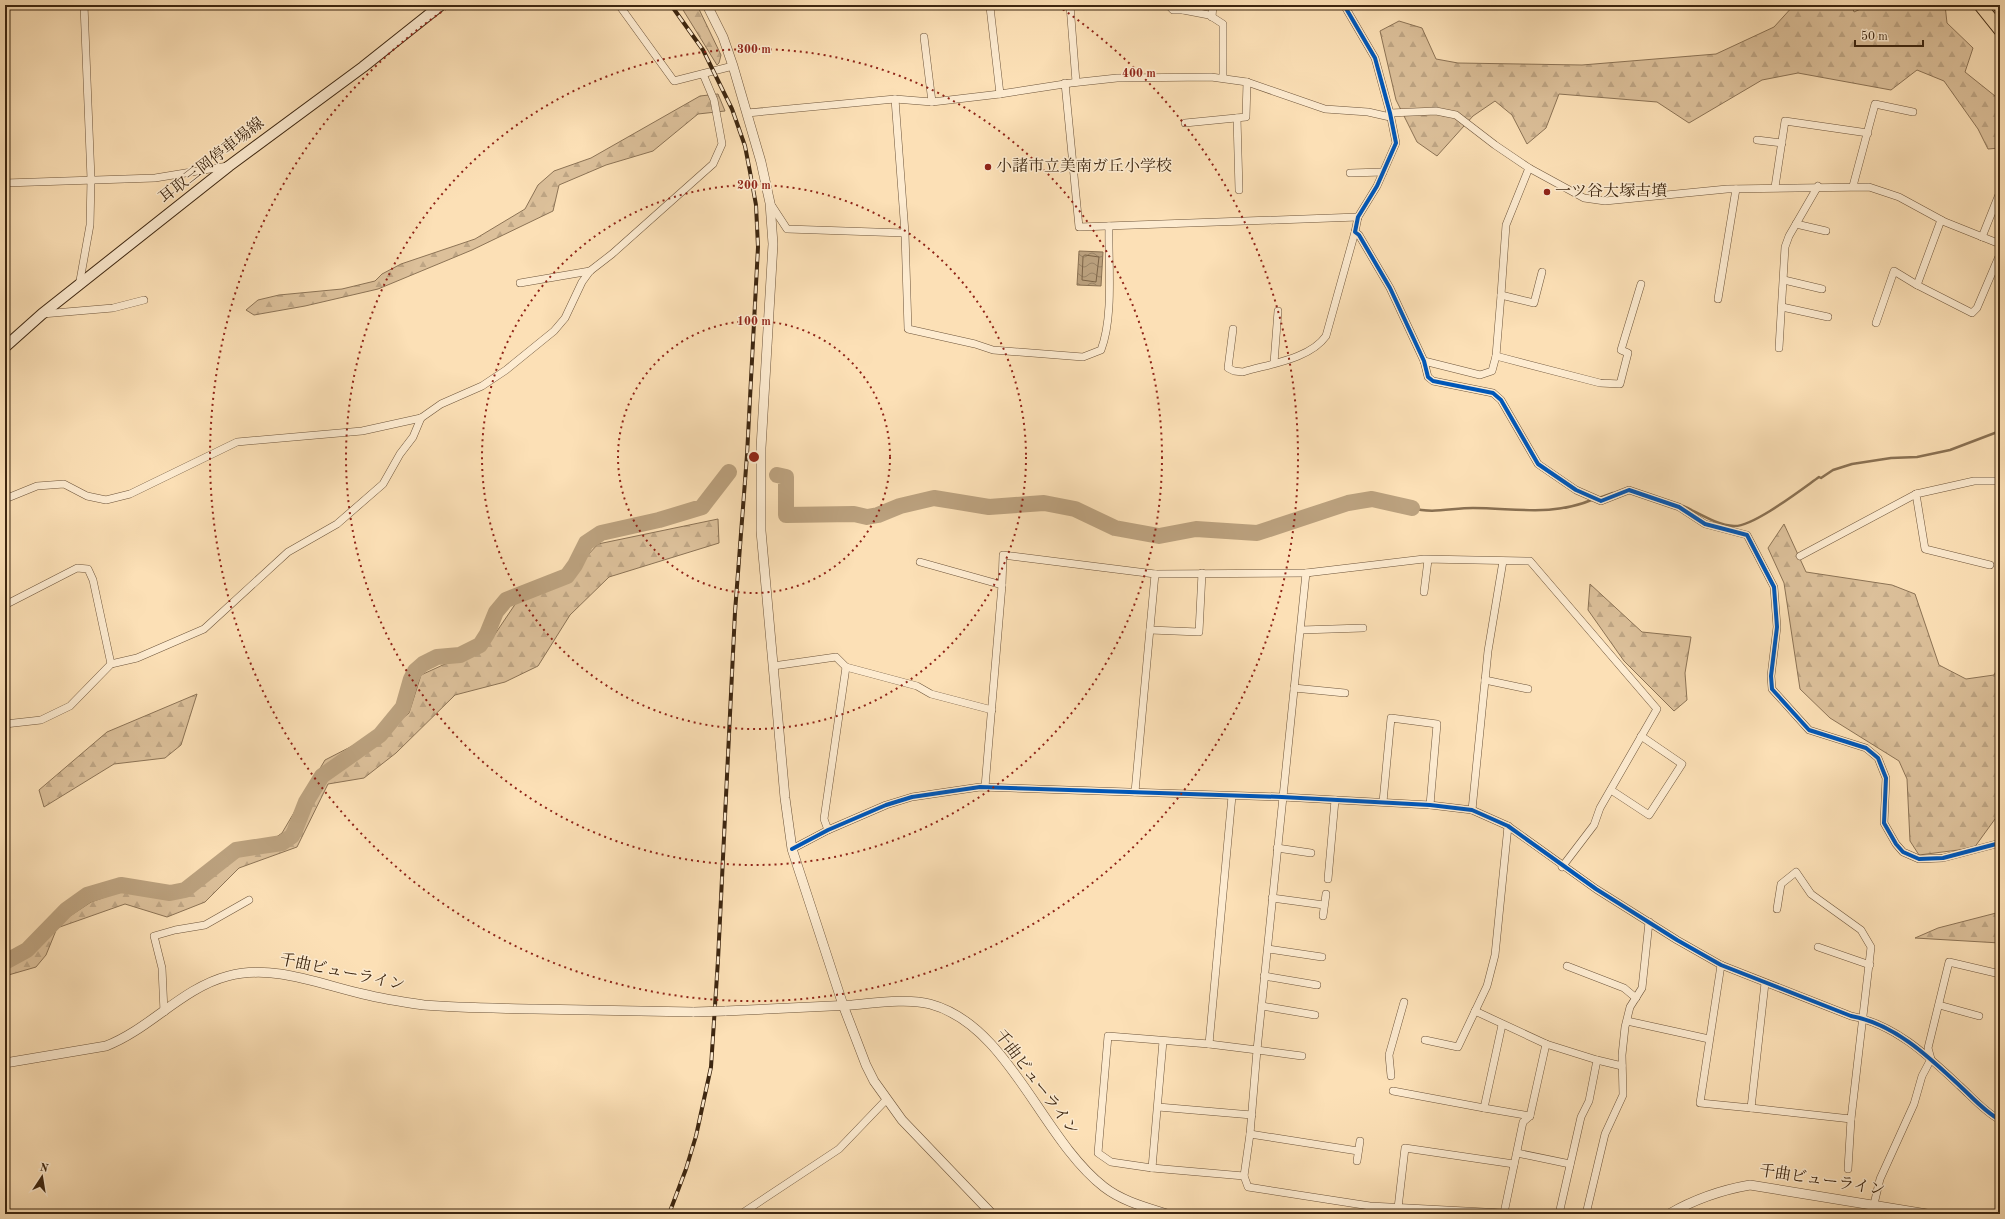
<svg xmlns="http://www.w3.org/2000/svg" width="2005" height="1219" font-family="'Old Standard TT','Noto Serif JP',serif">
	<defs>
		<pattern id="forest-firs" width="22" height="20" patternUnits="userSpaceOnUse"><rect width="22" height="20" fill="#dcc09a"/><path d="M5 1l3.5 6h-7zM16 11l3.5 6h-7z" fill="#bea584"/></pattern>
		<pattern id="water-waves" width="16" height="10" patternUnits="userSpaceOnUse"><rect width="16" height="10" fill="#bba17e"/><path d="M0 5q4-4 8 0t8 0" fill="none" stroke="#998366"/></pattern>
	</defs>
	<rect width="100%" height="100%" fill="#fce0b6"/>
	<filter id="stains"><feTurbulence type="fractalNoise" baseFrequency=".005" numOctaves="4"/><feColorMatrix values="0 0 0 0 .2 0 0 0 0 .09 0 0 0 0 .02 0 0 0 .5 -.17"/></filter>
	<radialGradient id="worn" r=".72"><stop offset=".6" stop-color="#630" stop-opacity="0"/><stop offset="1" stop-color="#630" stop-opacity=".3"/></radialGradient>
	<g fill="url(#forest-firs)" stroke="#8c7355">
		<path d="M680,5H697L721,55L719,63L717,65Z"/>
		<path d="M1794,5H1852L1854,12L1869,5H1945L1947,23L1973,48L1965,72L2000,100V148L1988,149L1978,129L1944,81L1917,70L1891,90L1798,73L1762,80L1689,123L1657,102L1559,94L1546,128L1527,144L1512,115L1495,101L1473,116L1437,156L1417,142L1396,100L1380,31L1399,21L1422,28L1436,59L1458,63L1582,65L1716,54L1774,27Z"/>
		<path d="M718,94L725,111L698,114L653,151L606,165L559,185L553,211L472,250L378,289L305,306L254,315L246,310L258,300L279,295L342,289L375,281L382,274L401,264L475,239L525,209L538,185L554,171L591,158L700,96Z"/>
		<path d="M718,519L719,543L609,577L570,615L538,666L505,682L455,695L396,753L364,778L328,784L297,847L239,868L205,902L167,917L125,904L57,928L46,955L36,967L5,976V969L40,936L91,902L128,889L154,893H189L222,863L236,854L257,851L282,833L325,760L397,723L409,713L421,675L456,659L493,637L518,600L554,580L586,557L598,544Z"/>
		<path d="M1784,524L1806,572L1892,585L1915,594L1939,665L1966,679L1994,675L2000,663V820L1995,819L1974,848L1919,855L1910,841L1907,779L1899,761L1830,718L1800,689L1784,583L1768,548Z"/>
		<path d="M1590,584L1642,632L1691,637L1685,673L1687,700L1674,711L1624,661L1588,610Z"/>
		<path d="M197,694L181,745L165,758L114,764L44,807L39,790L107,732Z"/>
		<path d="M2000,912V943L1915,938L1938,928Z"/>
	</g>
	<path fill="url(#water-waves)" stroke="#897052" d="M1079,251L1103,252L1101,286L1077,285Z"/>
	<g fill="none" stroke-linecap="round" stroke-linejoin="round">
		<path stroke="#7c6447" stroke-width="1" d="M1085,255L1099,257L1096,282L1082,280L1083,257Z"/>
		<g stroke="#897052" stroke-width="2.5">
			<path d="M1599,498L1613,493"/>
			<path d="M1683,506C1699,513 1716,525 1734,526C1753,527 1802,489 1819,477L1821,478L1833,470L1852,464L1891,458L1917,457L1950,450L2000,431"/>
			<path d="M1412,508C1432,514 1452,508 1473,508C1516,508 1552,517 1594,499"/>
		</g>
		<g stroke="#bba17e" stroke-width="16">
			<path d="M777,475L786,477V515L854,514L867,517L878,515L900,506L934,498L989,507L1044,503L1075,509L1115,528L1159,536L1196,529L1257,533L1348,503L1372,499L1412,508"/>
			<path d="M5,962L27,950L66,910L87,895L121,885L170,893L185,890L236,850L282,843L292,836L295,830L306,802L322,776L380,735L403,707L411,679L415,671L423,664L437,657L460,655L480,645L487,634L496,612L506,600L567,576L575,565L586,543L601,533L659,520L702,507L729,472"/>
		</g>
		<defs>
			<g id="minor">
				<path d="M619,5L674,81L733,66"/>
				<path d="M1070,5L1076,82"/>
				<path d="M1168,5L1173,10H1183"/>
				<path d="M1184,5L1183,10L1209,15L1223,24V78"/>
				<path d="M1344,5L1375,58L1390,113L1396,143L1377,186L1358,217L1355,232L1359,235L1390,288L1424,361L1428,377L1433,381L1493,393L1501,400L1538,464L1576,490L1601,501L1629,490L1679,507L1705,524L1747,535L1774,587L1777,627L1771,676L1772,689L1809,730L1866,748L1878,758L1886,778L1884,823L1896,844L1903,852L1919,859L1943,858L2000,843"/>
				<path d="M990,7L1000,94"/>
				<path d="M1212,17L1213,5"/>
				<path d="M924,37L932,102"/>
				<path d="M1065,83L1079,227L1358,217"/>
				<path d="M747,113L895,99L932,102L1000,94L1071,83L1117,78L1211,77L1247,82L1325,109L1368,112L1390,117"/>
				<path d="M1390,113L1436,111L1456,115L1495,145L1529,168L1584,198L1605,201L1727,189L1869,187L1899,197L1945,222L2000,244"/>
				<path d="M1237,118L1239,190"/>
				<path d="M1185,123L1246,117L1247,82"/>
				<path d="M1757,140L1782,143"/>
				<path d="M1350,173L1383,172"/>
				<path d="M5,183L155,178L228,166"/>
				<path d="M1853,186L1875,104L1913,112"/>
				<path d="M1775,187L1785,121L1868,133"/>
				<path d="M770,203L787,229L905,233L895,99"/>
				<path d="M1941,220L1917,285L1972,313L1977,308L2000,254"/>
				<path d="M1796,224L1826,231"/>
				<path d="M905,233L908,329L975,344L993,350L1083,357L1101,350C1114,316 1108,263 1109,226"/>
				<path d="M1982,237L2000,192"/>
				<path d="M1784,280L1822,289"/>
				<path d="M520,283L590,271"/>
				<path d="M79,286L90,225L91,179L84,5"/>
				<path d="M1501,295L1534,303L1542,272"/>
				<path d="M1718,299L1736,189"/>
				<path d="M1782,307L1828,317"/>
				<path d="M42,314L113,308L144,300"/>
				<path d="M1876,323L1894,271L1917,285"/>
				<path d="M1233,329L1228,368L1234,371L1243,372C1269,364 1310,359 1326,336L1355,232"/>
				<path d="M1779,348L1785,247L1789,236L1818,186"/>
				<path d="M1496,356L1600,383L1620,384L1628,353L1621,350L1641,284"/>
				<path d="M1424,361L1480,375L1492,371L1496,356L1501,295L1506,225L1529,168"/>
				<path d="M1274,363L1278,311"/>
				<path d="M5,499L37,486L64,484L87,496L106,500L130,494L237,442L362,431L421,418L441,404L482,386L506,370L554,331L565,318L582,282L590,271L612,254L713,164L722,144L714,100L703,74"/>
				<path d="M1800,556L1916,494"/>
				<path d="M920,562L1002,585L985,787"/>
				<path d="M1990,565L1925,549L1916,494L1974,481H2000"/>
				<path d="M1155,574L1308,573"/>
				<path d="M1002,585L1003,555L1155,574L1135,792"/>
				<path d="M1424,592L1428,560"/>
				<path d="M5,605L77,568L88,569L93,580L111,664"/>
				<path d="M1150,630L1199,632L1202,573"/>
				<path d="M1301,630L1363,628"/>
				<path d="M773,666L836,657L846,667L917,686L931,694L992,710"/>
				<path d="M1485,680L1528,689"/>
				<path d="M1294,688L1345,693"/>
				<path d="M5,724L41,720L70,706L111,664L137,658L204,629L288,552L337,524L383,484L400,454L413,437L421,418"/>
				<path d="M1611,790L1649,815L1682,764L1641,736"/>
				<path d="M1383,802L1391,718L1437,724L1430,805"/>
				<path d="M1472,810L1488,651L1503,561"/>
				<path d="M828,830L824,819L846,667"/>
				<path d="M1277,848L1311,853"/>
				<path d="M792,849L828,830L886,805L912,797L980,787L1282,797L1430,805L1472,810L1508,826L1596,889L1677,940L1721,965L1851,1016C1895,1024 1929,1057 1960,1086C1973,1098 1985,1112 2000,1120"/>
				<path d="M1328,879L1335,800"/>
				<path d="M1272,898L1324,905"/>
				<path d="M1323,916L1326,894"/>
				<path d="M1818,947L1870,965"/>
				<path d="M1268,949L1322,957"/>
				<path d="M1721,965L1700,1103L1751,1108L1765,983"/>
				<path d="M1567,966L1624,988L1636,998"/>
				<path d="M1264,976L1317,985"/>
				<path d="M1939,1005L1979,1016"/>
				<path d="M1262,1006L1315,1015"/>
				<path d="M1475,1011L1546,1044L1597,1060L1589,1101L1581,1117L1559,1214"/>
				<path d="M164,1012L162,968L154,936L175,930L205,925L249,900"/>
				<path d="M1999,1014H2000"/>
				<path d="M1627,1021L1709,1039"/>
				<path d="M1502,1025L1484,1108L1530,1116"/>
				<path d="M1108,1036L1209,1044L1257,1050L1250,1134L1244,1176L1152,1168L1111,1162L1098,1153Z"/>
				<path d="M1425,1040L1458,1047L1487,986L1495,955L1508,826"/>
				<path d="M1209,1044L1232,796"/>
				<path d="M1302,1056L1257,1050L1306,573L1424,559L1530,561L1657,709L1600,808L1594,825L1562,867"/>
				<path d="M1597,1060L1622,1066"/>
				<path d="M1391,1076L1389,1055L1404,1002"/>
				<path d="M1393,1091L1484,1108"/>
				<path d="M1158,1107L1252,1115"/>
				<path d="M1751,1108L1851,1119L1871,947L1861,930L1811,894L1796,872L1781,884L1777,909"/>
				<path d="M1250,1134L1358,1151"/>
				<path d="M1517,1153L1570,1164"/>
				<path d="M1357,1161L1360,1141"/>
				<path d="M1152,1168L1163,1041"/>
				<path d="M1848,1169L1851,1119"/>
				<path d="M1244,1176L1248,1187L1370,1206L1504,1213L1503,1214"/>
				<path d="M1874,1204L1880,1179L1914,1104L1922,1076L1931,1059L1928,1048L1949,962L2000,974"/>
				<path d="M1398,1208L1405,1148L1514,1164"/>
				<path d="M1504,1213L1523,1122L1530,1116L1546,1044"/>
				<path d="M741,1214L839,1149L886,1100"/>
				<path d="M1586,1214L1605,1134L1623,1095L1622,1055L1625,1027L1630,1007L1642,988L1649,922"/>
			</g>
			<g id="tertiary">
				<path d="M707,5L723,37L733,66L761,162L770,203L773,244L761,448V531L785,798L792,849L843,1005L866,1065L874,1081L902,1120L992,1214"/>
				<path d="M725,1011C767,1009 810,1007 852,1005C875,1003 908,998 930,1004C1009,1025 1041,1138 1104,1187C1122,1201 1145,1207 1167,1214"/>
				<path d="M5,1063L106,1046C150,1029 182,988 228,976C274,964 319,984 363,994C383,999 403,1002 424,1005C460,1008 497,1008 534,1009C587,1010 640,1011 694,1012"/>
				<path d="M1669,1214C1695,1199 1721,1190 1750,1185L1927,1214"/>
			</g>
			<path id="secondary" d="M5,347L42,314L229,166L363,67L441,5"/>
			<g id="trunk">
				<path d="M1980,5L2000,30"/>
				<path d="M1999,5L2000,7"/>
			</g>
		</defs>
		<use href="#minor" stroke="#6d543a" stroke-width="8"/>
		<use href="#tertiary" stroke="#6d543a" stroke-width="10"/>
		<use href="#secondary" stroke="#3d2610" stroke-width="12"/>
		<use href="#trunk" stroke="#3d2610" stroke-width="14"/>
		<use href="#minor" stroke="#fdebd0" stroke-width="7"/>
		<use href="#tertiary" stroke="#fdebd0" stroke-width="9"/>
		<use href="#secondary" stroke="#fdebd0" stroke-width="10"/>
		<use href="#trunk" stroke="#fce0b6" stroke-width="12"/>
		<defs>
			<path id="rail" d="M669,1214L686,1169L696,1136L711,1067L718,960L735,612L747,455L758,247L756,205L750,172L745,146L732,109L703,50L671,5"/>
		</defs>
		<use href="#rail" stroke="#3d2610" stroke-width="4"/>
		<use href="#rail" stroke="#fdebd0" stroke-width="2.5" stroke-dasharray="8" stroke-linecap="butt"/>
		<defs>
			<path id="tertiary-bridge" d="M694,1012L725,1011"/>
		</defs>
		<use href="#tertiary-bridge" stroke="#6d543a" stroke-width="10" stroke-linecap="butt"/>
		<use href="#tertiary-bridge" stroke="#fdebd0" stroke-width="9"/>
		<defs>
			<g id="cycleway">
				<path d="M1344,5L1375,58L1390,113L1396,143L1377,186L1358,217L1355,232L1359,235L1390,288L1424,361L1428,377L1433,381L1493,393L1501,400L1538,464L1576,490L1601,501L1629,490L1679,507L1705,524L1747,535L1774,587L1777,627L1771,676L1772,689L1809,730L1866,748L1878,758L1886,778L1884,823L1896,844L1903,852L1919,859L1943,858L2000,843"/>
				<path d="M792,849L828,830L886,805L912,797L980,787L1282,797L1430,805L1472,810L1508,826L1596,889L1677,940L1721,965L1851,1016C1895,1024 1929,1057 1960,1086C1973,1098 1985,1112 2000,1120"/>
			</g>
		</defs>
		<use href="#cycleway" stroke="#fdebd0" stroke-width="6"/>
		<use href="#cycleway" stroke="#0057b8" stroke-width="4"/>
	</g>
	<g fill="none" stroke="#8f2418" stroke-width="2" stroke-dasharray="2 4">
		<circle cx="754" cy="457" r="136"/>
		<circle cx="754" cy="457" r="272"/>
		<circle cx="754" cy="457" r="408"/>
		<path d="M1058 6A544 544 0 1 1 450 6"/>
	</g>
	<g fill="#8f2418" stroke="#fdebd0" stroke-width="1.5">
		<circle cx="988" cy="167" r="4"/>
		<circle cx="1547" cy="192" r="4"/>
	</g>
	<g text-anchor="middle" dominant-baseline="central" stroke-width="3" stroke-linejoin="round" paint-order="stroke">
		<g font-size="16" fill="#3d2610" stroke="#fdebd0">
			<text transform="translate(212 161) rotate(-38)">耳取三岡停車場線</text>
			<text transform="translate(342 973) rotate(12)">千曲ビューライン</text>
			<text transform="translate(1036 1083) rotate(53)">千曲ビューライン</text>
			<text transform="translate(1822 1181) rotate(9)">千曲ビューライン</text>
		</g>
		<g font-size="16" fill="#3d2610" stroke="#fdebd0" text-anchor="start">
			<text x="996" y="167">小諸市立美南ガ丘小学校</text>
			<text x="1555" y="192">一ツ谷大塚古墳</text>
		</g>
	</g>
	<circle cx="754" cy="457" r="6" fill="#8f2418" stroke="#fdebd0" stroke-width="2"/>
	<g font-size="12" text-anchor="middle" font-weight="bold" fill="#8f2418" stroke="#fdebd0" stroke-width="3" stroke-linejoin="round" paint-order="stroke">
		<text x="754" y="53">300 m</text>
		<text x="1139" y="77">400 m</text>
		<text x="754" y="189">200 m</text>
		<text x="754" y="325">100 m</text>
	</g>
	<rect width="2005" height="1219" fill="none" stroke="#fce0b6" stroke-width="20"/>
	<rect x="6" y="6" width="1993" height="1207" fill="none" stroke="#3d2610" stroke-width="2"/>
	<rect x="10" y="10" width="1985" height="1199" fill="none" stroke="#3d2610"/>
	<g transform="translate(42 1177) rotate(12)" stroke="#fdebd0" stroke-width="3" paint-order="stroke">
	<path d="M0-3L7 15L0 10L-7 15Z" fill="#3d2610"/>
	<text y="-6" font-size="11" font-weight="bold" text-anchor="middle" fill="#3d2610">N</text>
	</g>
	<path d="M1855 40v6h68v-6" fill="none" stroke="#3d2610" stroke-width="2"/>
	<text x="1861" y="40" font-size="12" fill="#3d2610" stroke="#fdebd0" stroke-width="3" paint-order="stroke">50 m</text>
	<rect width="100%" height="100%" filter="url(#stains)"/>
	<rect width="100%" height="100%" fill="url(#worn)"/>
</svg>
